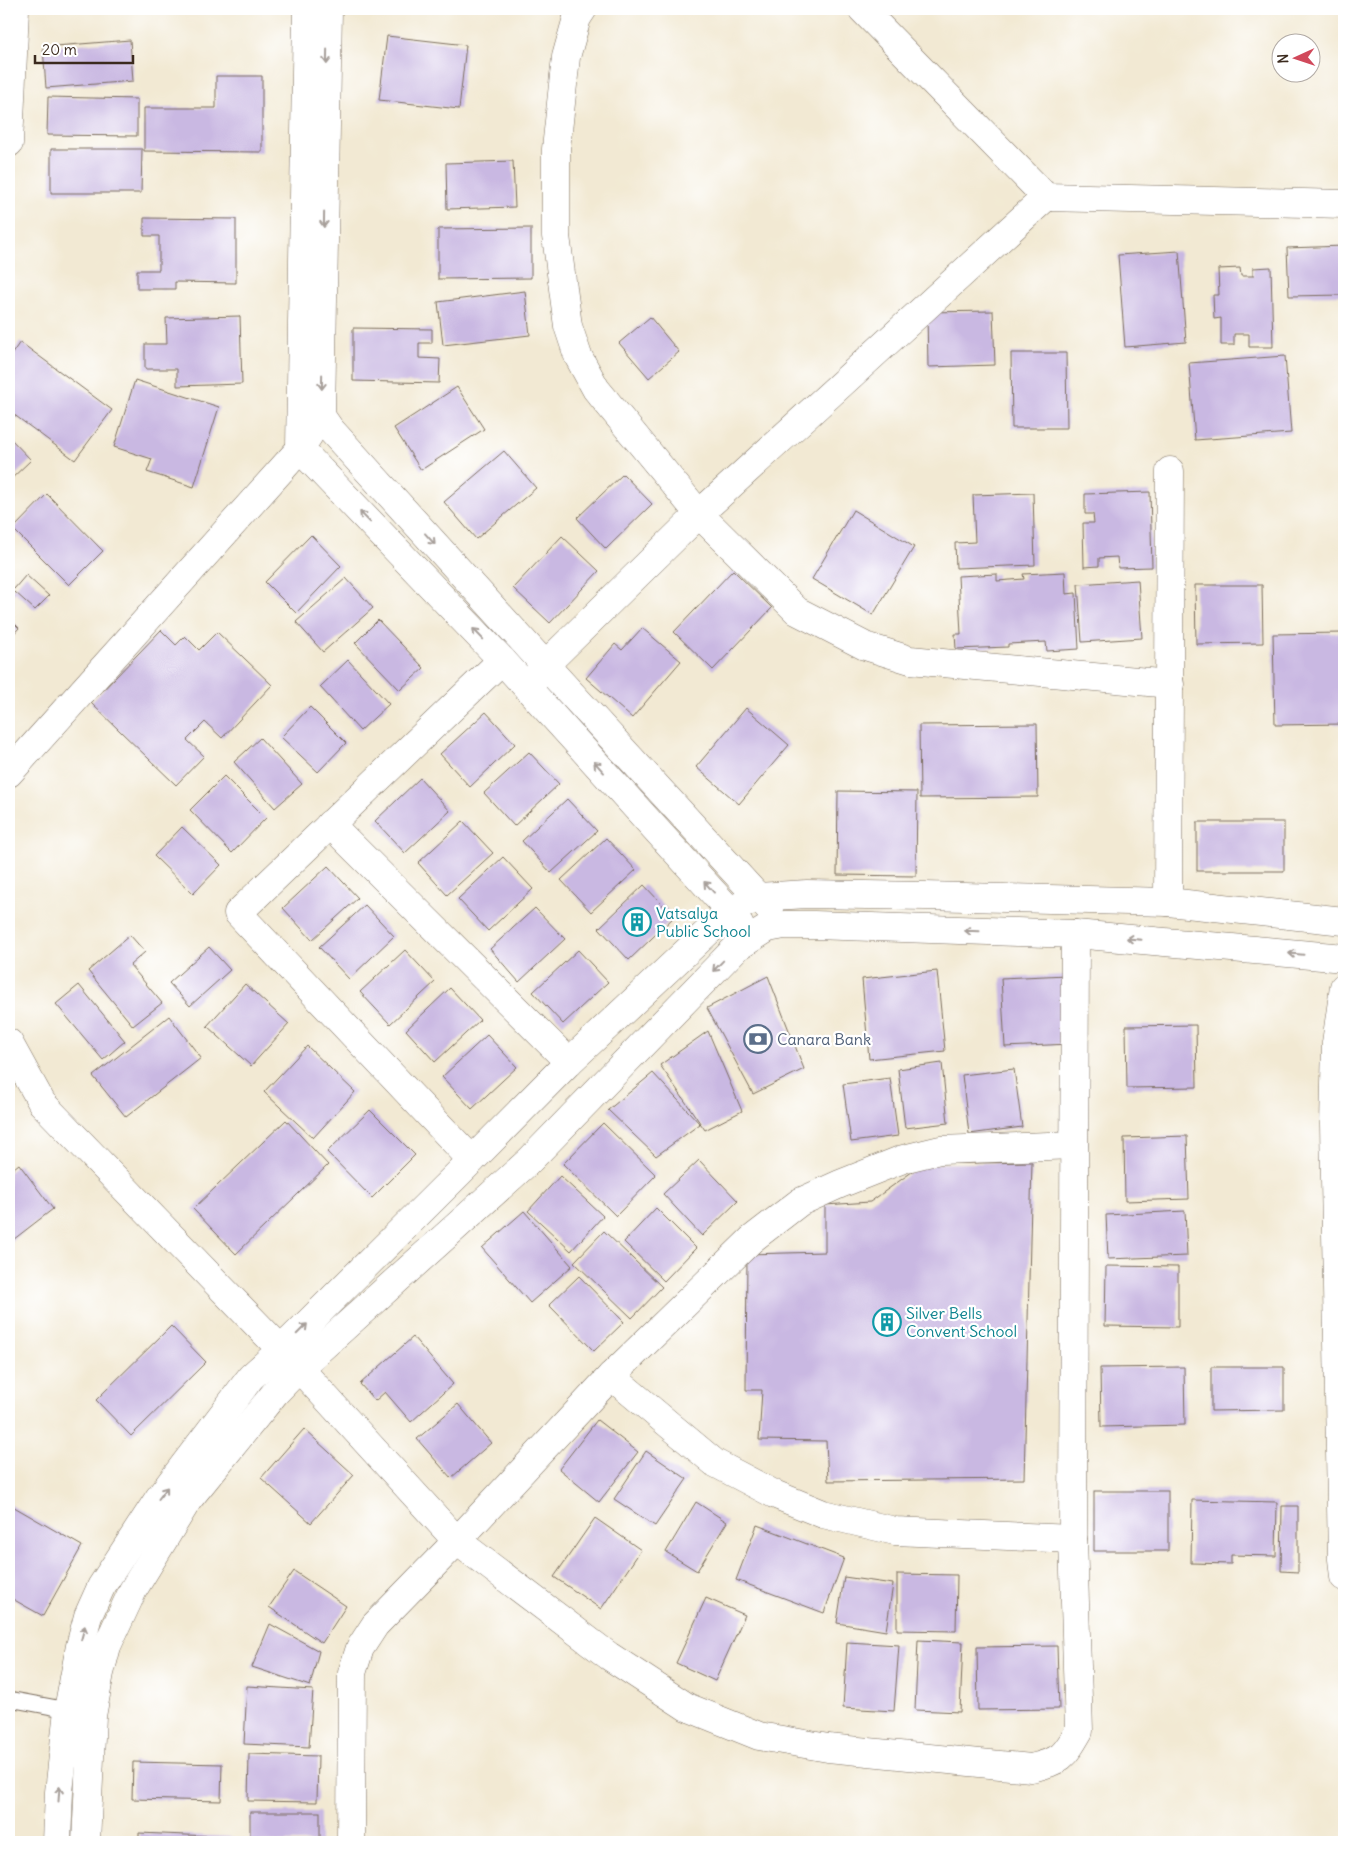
<svg xmlns="http://www.w3.org/2000/svg" width="1353" height="1851" font-family="Delius,sans-serif">
	<rect width="100%" height="100%" fill="#fff"/>
	<filter id="ink" filterUnits="userSpaceOnUse"><feTurbulence type="fractalNoise" baseFrequency=".02" numOctaves="2"/><feDisplacementMap in="SourceGraphic" scale="10" xChannelSelector="R" yChannelSelector="G"/><feConvolveMatrix kernelMatrix="1 2 1 2 8 2 1 2 1" color-interpolation-filters="sRGB"/></filter>
	<filter id="wash" filterUnits="userSpaceOnUse"><feTurbulence type="fractalNoise" baseFrequency=".0096" numOctaves="4" result="noise"/><feDisplacementMap in="SourceGraphic" scale="20" xChannelSelector="R" yChannelSelector="G"/><feGaussianBlur stdDeviation="1.12" result="paint"/><feColorMatrix in="noise" values="0 0 0 0 0 0 0 0 0 0 0 0 0 0 0 0 0 1.4 0 .05"/><feComposite in="paint" operator="in"/></filter>
	<g filter="url(#wash)">
		<rect width="100%" height="100%" fill="#f2e9d3"/>
		<g id="blocks">
			<g fill="#c9b8e2">
				<path d="M387,36L466,45L459,109L379,100Z"/>
				<path d="M130,40L133,81L46,88L43,47Z"/>
				<path d="M216,76H262V152L144,151V108H216Z"/>
				<path d="M48,97L137,99V136L47,135Z"/>
				<path d="M51,149H142L141,193H51Z"/>
				<path d="M513,161L515,207L447,209L446,163Z"/>
				<path d="M144,218L236,219V283L175,282V289H137V270H159V236H144Z"/>
				<path d="M531,228V278L438,279V229Z"/>
				<path d="M1344,246V295L1289,296L1287,248Z"/>
				<path d="M1179,251L1186,342L1125,347L1118,255Z"/>
				<path d="M1271,267L1273,347H1249V334H1234V345H1221V318L1214,319L1213,295H1219L1218,269L1240,268L1241,276H1253V268Z"/>
				<path d="M525,291L530,335L443,345L438,302Z"/>
				<path d="M993,311L995,365L928,367L927,312Z"/>
				<path d="M240,316L242,384L177,386V369H145V344H167L166,318Z"/>
				<path d="M650,317L679,352L649,378L619,343Z"/>
				<path d="M353,328L432,329V343H419V358L440,359L439,383L353,381Z"/>
				<path d="M20,342L112,410L75,460L9,411V358Z"/>
				<path d="M1011,353H1066L1067,428H1012Z"/>
				<path d="M1285,356L1291,433L1195,440L1189,363Z"/>
				<path d="M135,380L219,407L194,487L147,472L152,459L114,447Z"/>
				<path d="M457,387L484,429L421,470L394,428Z"/>
				<path d="M9,437L31,460L9,481Z"/>
				<path d="M504,451L536,488L476,539L444,502Z"/>
				<path d="M623,474L652,504L606,549L577,518Z"/>
				<path d="M1150,492L1152,567L1118,568L1117,557L1099,558V566L1084,567L1083,523H1094L1093,514H1085V494Z"/>
				<path d="M1033,493L1035,565L956,568L955,543L975,542L973,495Z"/>
				<path d="M47,494L103,551L69,585L13,529Z"/>
				<path d="M853,510L914,547L873,615L812,579Z"/>
				<path d="M311,535L341,566L296,613L265,582Z"/>
				<path d="M562,536L599,571L550,623L513,588Z"/>
				<path d="M733,570L772,608L713,670L674,632Z"/>
				<path d="M1065,572L1066,594L1076,593L1079,649L1047,651L1046,642L1008,644V647L956,649L955,634H961L958,576L997,574V581L1024,579L1023,574Z"/>
				<path d="M26,575L49,596L35,610L15,592L9,599V585L14,589Z"/>
				<path d="M346,578L373,608L323,652L296,622Z"/>
				<path d="M1138,580L1142,638L1082,642L1078,584Z"/>
				<path d="M1195,585H1262L1263,643L1196,644Z"/>
				<path d="M9,618L19,628L9,639Z"/>
				<path d="M378,620L424,668L400,690L355,643Z"/>
				<path d="M642,628L681,661L632,718L586,678L615,644L622,650Z"/>
				<path d="M161,630L176,645L185,636L199,650L217,632L272,685L222,738L205,722L187,740L204,756L176,785L91,703Z"/>
				<path d="M1344,633V724L1275,725L1273,634Z"/>
				<path d="M348,660L389,704L360,731L320,687Z"/>
				<path d="M310,707L346,743L318,772L281,737Z"/>
				<path d="M746,708L789,745L739,804L696,767Z"/>
				<path d="M486,712L515,744L470,787L440,754Z"/>
				<path d="M1037,724L1038,797L920,798L919,725Z"/>
				<path d="M260,738L302,784L275,808L234,762Z"/>
				<path d="M529,752L559,784L514,826L484,793Z"/>
				<path d="M224,776L266,818L232,853L190,810Z"/>
				<path d="M420,778L450,811L405,853L375,821Z"/>
				<path d="M838,791L917,792L916,876L837,875Z"/>
				<path d="M567,799L597,831L551,873L522,841Z"/>
				<path d="M463,821L493,853L447,895L418,863Z"/>
				<rect x="1197" y="822" width="87" height="49"/>
				<path d="M182,827L221,865L193,894L154,856Z"/>
				<path d="M606,838L636,870L591,912L561,880Z"/>
				<path d="M503,857L533,889L488,931L458,899Z"/>
				<path d="M328,866L358,898L312,940L283,908Z"/>
				<path d="M644,885L674,917L629,960L599,928Z"/>
				<path d="M365,905L394,936L349,979L319,947Z"/>
				<path d="M535,908L565,939L519,982L490,949Z"/>
				<path d="M130,935L145,952L130,965L162,1003L133,1026L88,971Z"/>
				<path d="M209,947L230,970L190,1006L169,983Z"/>
				<path d="M405,950L435,982L390,1024L360,992Z"/>
				<path d="M578,950L608,982L563,1024L533,992Z"/>
				<path d="M937,971L945,1051L869,1059L862,979Z"/>
				<path d="M1067,975L1070,1044L1005,1047L1001,978Z"/>
				<path d="M768,976L804,1069L753,1094L707,1008Z"/>
				<path d="M245,984L289,1024L251,1066L207,1026Z"/>
				<path d="M79,985L125,1041L103,1060L56,1004Z"/>
				<path d="M450,988L480,1020L435,1062L406,1030Z"/>
				<path d="M169,1016L201,1058L126,1117L93,1076Z"/>
				<path d="M1196,1025L1197,1087L1127,1088L1126,1026Z"/>
				<path d="M708,1031L742,1111L705,1130L660,1065Z"/>
				<path d="M487,1035L517,1067L472,1109L442,1077Z"/>
				<path d="M307,1046L355,1092L313,1138L264,1092Z"/>
				<path d="M942,1063L948,1123L905,1128L898,1069Z"/>
				<path d="M1014,1069L1022,1127L969,1134L962,1075Z"/>
				<path d="M653,1073L700,1124L656,1156L608,1110Z"/>
				<path d="M890,1078L898,1136L851,1142L843,1084Z"/>
				<path d="M370,1110L415,1155L372,1198L327,1152Z"/>
				<path d="M286,1120L328,1165L236,1254L193,1209Z"/>
				<path d="M603,1123L656,1175L616,1216L563,1164Z"/>
				<path d="M1187,1136L1189,1199L1125,1201L1124,1138Z"/>
				<path d="M699,1160L738,1201L702,1236L663,1194Z"/>
				<path d="M1032,1162L1024,1479L828,1481L826,1441L759,1440L762,1390H746L747,1254L825,1252V1205L870,1202L923,1164Z"/>
				<path d="M19,1164L53,1209L9,1243V1172Z"/>
				<path d="M560,1176L603,1216L571,1251L528,1211Z"/>
				<path d="M656,1208L696,1248L664,1281L624,1242Z"/>
				<path d="M524,1211L572,1266L530,1303L482,1248Z"/>
				<path d="M1185,1211L1187,1256L1108,1259L1106,1215Z"/>
				<path d="M604,1231L662,1287L632,1318L574,1262Z"/>
				<path d="M1106,1266L1178,1267V1327L1105,1326Z"/>
				<path d="M579,1276L624,1322L594,1351L549,1305Z"/>
				<path d="M171,1326L206,1362L131,1436L96,1400Z"/>
				<path d="M413,1337L453,1384L411,1422L385,1392L375,1401L360,1384Z"/>
				<path d="M1184,1367L1185,1425L1101,1427L1100,1368Z"/>
				<path d="M1211,1367H1284V1410L1211,1411Z"/>
				<path d="M458,1404L491,1443L451,1478L417,1439Z"/>
				<path d="M597,1420L638,1452L599,1502L559,1469Z"/>
				<path d="M304,1429L354,1475L311,1523L261,1478Z"/>
				<path d="M646,1451L687,1479L655,1526L614,1499Z"/>
				<rect x="1094" y="1491" width="74" height="60"/>
				<path d="M1192,1500L1277,1502L1276,1556L1231,1555V1564L1191,1563Z"/>
				<path d="M696,1502L727,1522L697,1571L666,1552Z"/>
				<path d="M9,1504L82,1546L43,1616L9,1597Z"/>
				<path d="M1282,1506H1298V1572L1281,1571Z"/>
				<path d="M595,1518L641,1550L601,1609L554,1577Z"/>
				<path d="M757,1525L844,1558L824,1613L736,1580Z"/>
				<path d="M294,1571L346,1606L322,1643L269,1607Z"/>
				<path d="M897,1574L957,1575L956,1631L897,1630Z"/>
				<path d="M844,1577L893,1584L886,1631L837,1623Z"/>
				<path d="M706,1598L745,1615L715,1681L676,1663Z"/>
				<path d="M270,1624L319,1651L310,1686L252,1667Z"/>
				<path d="M918,1640L963,1642L960,1712L915,1710Z"/>
				<path d="M847,1642L899,1645L894,1711L843,1708Z"/>
				<path d="M1057,1646L1059,1709L978,1710L977,1647Z"/>
				<path d="M247,1686L313,1690L309,1747L244,1744Z"/>
				<path d="M249,1754L318,1756L317,1802L248,1801Z"/>
				<path d="M133,1762L222,1764L221,1801L132,1799Z"/>
				<rect x="250" y="1812" width="70" height="30"/>
				<path d="M139,1833L233,1837V1842H139Z"/>
			</g>
		</g>
	</g>
	<g filter="url(#ink)">
		<use href="#blocks" fill-opacity="0" stroke="#7b6d5d" stroke-width="1"/>
		<g fill="none" stroke-linecap="round" stroke-linejoin="round">
			<defs>
				<path id="lane" d="M9,1699L68,1710"/>
				<g id="street">
					<path d="M583,9L577,18L566,57L556,149V236L568,326L578,356L596,389L699,514L797,611L865,646L910,660L1170,684"/>
					<path d="M862,9L1046,197L1344,204"/>
					<path d="M9,143L15,9"/>
					<path d="M530,685L545,665L699,514L1046,197"/>
					<path d="M9,773L300,449L312,430"/>
					<path d="M330,824L569,1062"/>
					<path d="M1168,902L1170,471"/>
					<path d="M9,1043L42,1103L299,1368L457,1541L609,1656L687,1707L759,1736L828,1748L1031,1768C1061,1761 1064,1757 1079,1731L1073,1539L1075,934"/>
					<path d="M472,1160L238,913L502,660"/>
					<path d="M611,1376L715,1463L774,1494L823,1514L895,1531L1073,1539"/>
					<path d="M351,1842L352,1673L360,1648L375,1625L457,1541L611,1376L752,1239L800,1202L840,1184L903,1159L940,1150L1074,1145"/>
				</g>
				<g id="secondary">
					<path d="M307,9L300,449L502,660L730,911L740,926"/>
					<path d="M328,9L321,416L330,429L545,665L769,909"/>
					<path d="M1344,987L1336,1043L1334,1124L1342,1559L1344,1577"/>
					<path d="M57,1842L59,1792L68,1710L80,1646L88,1616L101,1587L159,1498L251,1377L281,1350L472,1160L569,1062L730,911L758,897L807,894L925,896L1168,902L1344,921"/>
					<path d="M86,1842L92,1716L100,1673L107,1646L133,1590L188,1500L275,1393L299,1368L529,1161L736,948L768,928L784,925H814L1075,934L1344,958"/>
				</g>
			</defs>
			<use href="#lane" stroke="#7b6d5d" stroke-width="17"/>
			<use href="#street" stroke="#7b6d5d" stroke-width="29"/>
			<use href="#secondary" stroke="#7b6d5d" stroke-width="29"/>
			<use href="#lane" stroke="#fff" stroke-width="15"/>
			<use href="#street" stroke="#fff" stroke-width="28"/>
			<use href="#secondary" stroke="#fff" stroke-width="28"/>
		</g>
		<defs><path id="oneway-shaft" d="M-6 0H5M1.5-3L5.5 0L1.5 3" fill="none" stroke-width="1.6" stroke-linecap="round" stroke-linejoin="round" transform="scale(1.25)"/></defs>
		<g stroke="#a79f9a">
			<use href="#oneway-shaft" transform="translate(327 57) rotate(91)"/>
			<use href="#oneway-shaft" transform="translate(324 220) rotate(91)"/>
			<use href="#oneway-shaft" transform="translate(322 382) rotate(91)"/>
			<use href="#oneway-shaft" transform="translate(365 517) rotate(-134)"/>
			<use href="#oneway-shaft" transform="translate(430 539) rotate(48)"/>
			<use href="#oneway-shaft" transform="translate(478 634) rotate(-134)"/>
			<use href="#oneway-shaft" transform="translate(599 767) rotate(-132)"/>
			<use href="#oneway-shaft" transform="translate(709 887) rotate(-132)"/>
			<use href="#oneway-shaft" transform="translate(972 931) rotate(-178)"/>
			<use href="#oneway-shaft" transform="translate(1134 939) rotate(-175)"/>
			<use href="#oneway-shaft" transform="translate(1296 954) rotate(-175)"/>
			<use href="#oneway-shaft" transform="translate(718 966) rotate(134)"/>
			<use href="#oneway-shaft" transform="translate(302 1329) rotate(-45)"/>
			<use href="#oneway-shaft" transform="translate(163 1493) rotate(-53)"/>
			<use href="#oneway-shaft" transform="translate(83 1633) rotate(-75)"/>
			<use href="#oneway-shaft" transform="translate(59 1794) rotate(-86)"/>
		</g>
	</g>
	<defs>
		<symbol id="building-ring" viewBox="-11 -11 22 22"><circle r="9.5" fill="#fff" stroke="#0f9aa8" stroke-width="1.5"/><path d="M-4-6H4V6H1V3H-1V6H-4ZM-2.5-4.3h1.7v1.8h-1.7ZM.8-4.3h1.7v1.8H.8ZM-2.5-1h1.7V.8h-1.7ZM.8-1h1.7V.8H.8Z" fill="#0f9aa8"/></symbol>
		<symbol id="bank-ring" viewBox="-11 -11 22 22"><circle r="9.5" fill="#fff" stroke="#5c6f8a" stroke-width="1.5"/><path d="M-6-4H6V4H-6ZM0-2.3a2.3 2.3 0 1 0 0 4.6a2.3 2.3 0 1 0 0-4.6Z" fill="#5c6f8a"/></symbol>
	</defs>
	<g fill-rule="evenodd">
		<use href="#building-ring" x="621" y="906" width="32" height="32"/>
		<use href="#bank-ring" x="742" y="1023" width="32" height="32"/>
		<use href="#building-ring" x="871" y="1306" width="32" height="32"/>
	</g>
	<g text-anchor="middle" dominant-baseline="central" stroke-width="4.5" stroke-linejoin="round" paint-order="stroke">
		<g font-size="16" fill="#0d838f" stroke="#fff" text-anchor="start">
			<text x="656" y="913">Vatsalya<tspan x="656" dy="18">Public School</tspan></text>
			<text x="906" y="1313">Silver Bells<tspan x="906" dy="18">Convent School</tspan></text>
		</g>
		<g font-size="16" fill="#4e5e75" stroke="#fff" text-anchor="start">
			<text x="777" y="1039">Canara Bank</text>
		</g>
	</g>
	<rect width="1353" height="1851" fill="none" stroke="#fff" stroke-width="30"/>
	<g transform="translate(1296 58) rotate(267)"><circle r="24" fill="#ffffff" stroke="#b1aaa5"/>
	<path d="M0-4L9 19L0 12L-9 19Z" fill="#d1495b"/>
	<text y="-8" font-size="14" font-weight="bold" text-anchor="middle" fill="#3b2a1e">N</text>
	</g>
	<path d="M35 55v8h98v-8" fill="none" stroke="#3b2a1e" stroke-width="2.5"/>
	<text x="42" y="55" font-size="15" fill="#3b2a1e" stroke="#ffffff" stroke-width="4" paint-order="stroke">20 m</text>
</svg>
